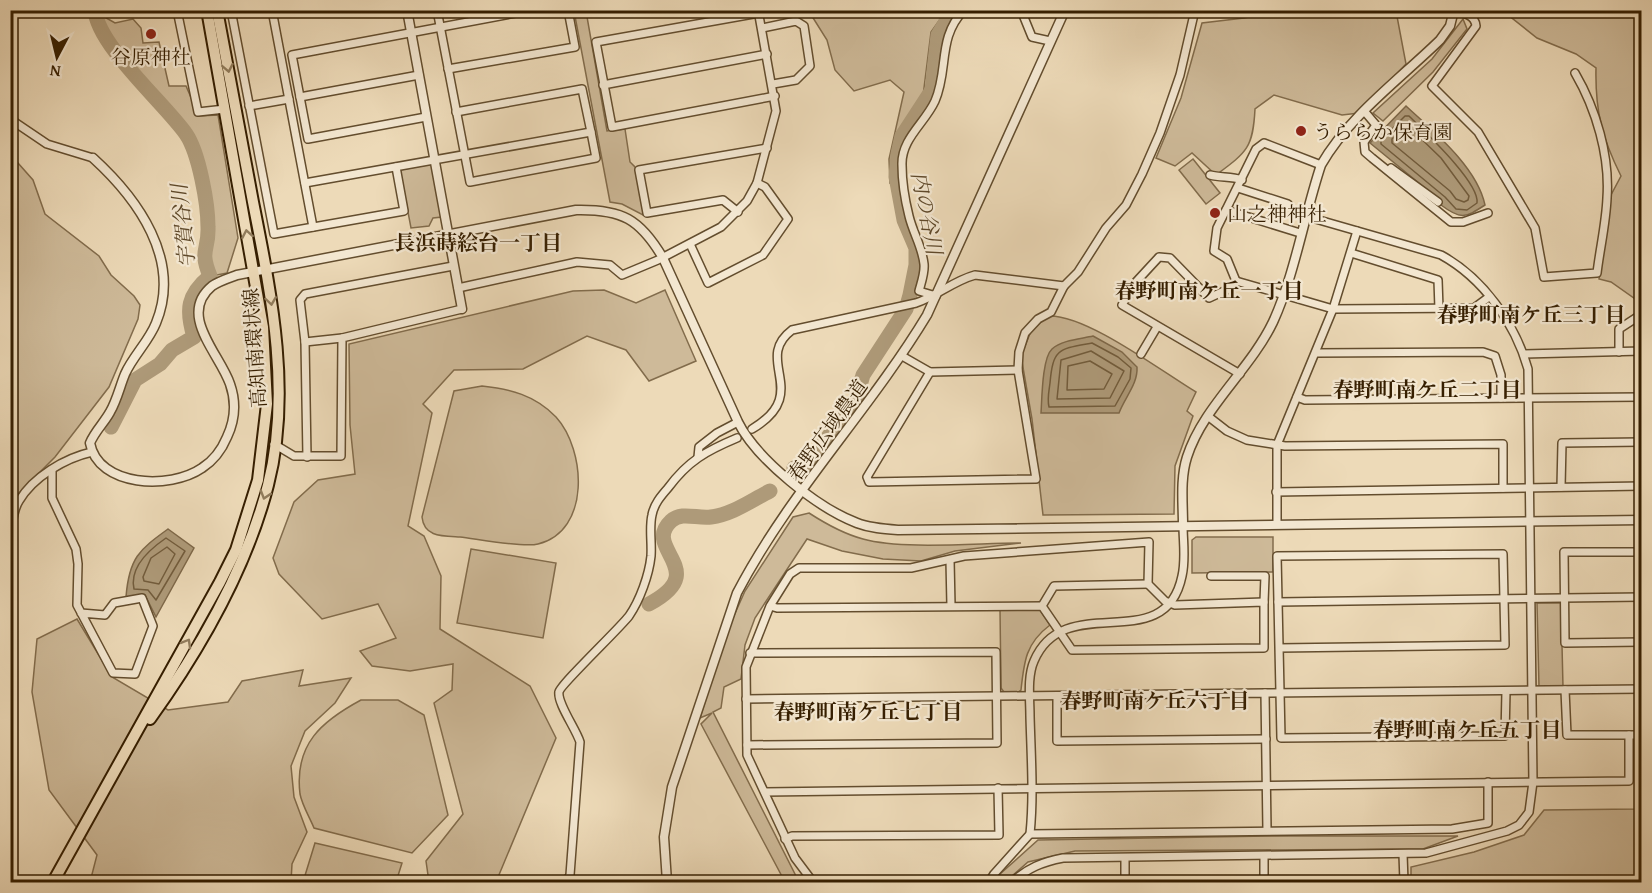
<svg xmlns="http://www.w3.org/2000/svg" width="1652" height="893" font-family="'Gentium Book Plus','Noto Serif JP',serif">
	<rect width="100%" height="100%" fill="#eddab8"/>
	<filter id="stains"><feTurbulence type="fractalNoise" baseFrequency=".00333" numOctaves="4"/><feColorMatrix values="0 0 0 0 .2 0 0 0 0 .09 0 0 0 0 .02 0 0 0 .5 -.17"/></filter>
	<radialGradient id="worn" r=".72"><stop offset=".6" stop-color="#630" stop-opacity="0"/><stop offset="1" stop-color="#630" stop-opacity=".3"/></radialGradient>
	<g fill="#ceba99" stroke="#826c4c" stroke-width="1.5">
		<path d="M574,11H586L607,131L625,129L630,162L635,167L646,214L643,215L622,204L610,202Z"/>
		<path d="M799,11H946L931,32L922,104L908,144L903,179L890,183L889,159L904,92L890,80L854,91L835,70L827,40L810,13Z"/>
		<path d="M1277,11H1396L1406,64L1359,113L1342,115L1274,95L1255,109C1253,148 1247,152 1216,175L1192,153L1175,166L1156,158L1181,98L1202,23L1244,18Z"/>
		<path d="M1503,11H1641V303L1611,282L1599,279L1611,195L1621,176C1602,138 1595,111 1596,68L1576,54L1537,38Z"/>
		<path d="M101,15L115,23L133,19L141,28L143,43L159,42L169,86H186L199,116L218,115L238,238L227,273L212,276L207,257L212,233L201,164L189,133L156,97L121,52L101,20Z"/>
		<path d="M1463,19L1467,29L1433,72L1383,121L1373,113L1432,59Z"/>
		<path d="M10,154L33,180L45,214L99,256L111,275L134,296L140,305L138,319L109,387L55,457L11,501Z"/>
		<path d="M1193,159L1220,193L1206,204L1179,170Z"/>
		<path d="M432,164L442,217L433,218L429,226L411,228L400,170Z"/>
		<path d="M604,290L636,303L665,290L696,361L649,381L626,350L587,336L523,369L454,370L423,404L432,413L408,526L424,536L441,576L440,629L530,686L556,738L496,882H429L426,861L463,814L434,703L452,690L453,664L410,671L372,666L360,651L396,638L378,604L322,619L279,574L273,558L294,502L318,480L355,474L350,425L349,344L573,291Z"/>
		<path d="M1048,316C1086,314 1161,371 1196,392L1187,411L1193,416L1175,466L1174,514L1043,515L1032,419L1021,356L1031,331Z"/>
		<path d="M482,386C510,389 535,395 556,417C586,450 591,531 538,544C523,548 477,539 460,537C442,536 424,537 422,517L454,391Z"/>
		<path d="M809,513C826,524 844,534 863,539C903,550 977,543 1021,543L955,551L921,561L883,559L842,551L807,539L755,618L745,645L741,679L724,687L721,708L713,712L799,882H785L701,724L712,713L700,718L724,638L745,591L793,517Z"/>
		<path d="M1196,537H1273V572L1192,573V540Z"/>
		<path d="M471,549L556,563L543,638L457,623Z"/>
		<path d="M1537,603H1561L1563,687H1539Z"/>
		<path d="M1000,609L1040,610L1050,625C1026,643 1024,661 1021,690L1017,693L1004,692L1001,688Z"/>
		<path d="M77,619L112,677L168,710L228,702L242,681L303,670L299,686L351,678L335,703L305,731L291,766L294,797L307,832L292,864L291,882H90L97,855L49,790L32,692L37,639Z"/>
		<path d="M361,700H398L424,715L448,815L412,853L314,828C310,818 302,805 300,794C294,744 322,721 361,700Z"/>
		<path d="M1641,792V882H1411V867L1474,852L1524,835L1544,810L1636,809Z"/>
		<path d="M1268,836H1458L1423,849L1075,851L1028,862L1005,882H996L1000,874L1038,840Z"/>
		<path d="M315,843L402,863L396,882H303Z"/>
	</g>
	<g fill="#ae9a79" stroke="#7e6849" stroke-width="1.5">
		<path d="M1406,106C1434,132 1477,167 1485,205C1465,218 1461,220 1441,205L1442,202L1370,143Z"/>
		<path d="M1093,336L1122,352L1137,367C1138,384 1125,397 1119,413H1041C1042,399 1042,358 1052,349C1062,340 1080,339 1093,336Z"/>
		<path d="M168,529L194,548L156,617L145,595L126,597C129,558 139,550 168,529Z"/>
	</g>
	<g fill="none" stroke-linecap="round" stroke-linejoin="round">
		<g stroke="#725c3c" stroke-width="1.5">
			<path d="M1405,116H1409C1424,131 1480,183 1477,203L1467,210L1456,209L1445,197L1381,144V140Z"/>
			<path d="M1405,127H1409L1441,158L1469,196L1468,200L1464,202L1456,199L1450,191L1392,143V139Z"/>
			<path d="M1092,343L1118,357L1131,368L1130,379L1115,406L1049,407C1047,399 1049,391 1050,383C1053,348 1059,349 1092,343Z"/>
			<path d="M1091,351L1124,371L1110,398L1057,399L1061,360Z"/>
			<path d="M1090,361L1112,374L1104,389L1067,390L1068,366Z"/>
			<path d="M166,538L185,551L156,600L148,590L134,589C129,567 150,549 166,538Z"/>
			<path d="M167,547L175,554L159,584L144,581L143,577L151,558Z"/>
		</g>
		<g stroke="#ae9a79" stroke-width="15">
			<path d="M95,10C97,45 166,105 186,134C199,153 208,204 208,227C209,251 199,249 210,276C187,295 186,310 194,337L172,350L160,364L135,380L111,427"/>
			<path d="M794,468L807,463L815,455L856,399L863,375L906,309L910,295L916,265V248L904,220L896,177L898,154L902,136L932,90L938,35L953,10"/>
			<path d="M649,604C713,570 641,549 671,521C682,511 697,519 711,517C733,514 750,501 770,491"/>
		</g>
		<defs>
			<g id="minor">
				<path d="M177,10L198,112L225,109"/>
				<path d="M231,10L274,234L404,211L396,167"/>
				<path d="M272,10L313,227"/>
				<path d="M284,10H292"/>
				<path d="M437,10L470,182L596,158L591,132"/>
				<path d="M1021,10L1032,37L1050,41"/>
				<path d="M1454,11C1464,13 1475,15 1476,26L1432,86L1478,132L1535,228L1544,277L1597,273C1600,248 1606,223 1607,198C1610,156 1596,109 1575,73"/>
				<path d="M759,13L596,42L612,127L775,96"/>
				<path d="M762,28L796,21L804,26L810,66L796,80L773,84"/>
				<path d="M448,69L575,47L568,10"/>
				<path d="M603,85L767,54"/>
				<path d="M300,97L419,75"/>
				<path d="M249,106L289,99"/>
				<path d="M1365,112L1376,125L1364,142L1365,152L1372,158L1451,222H1463L1488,213"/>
				<path d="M426,117L308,139L292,55L532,10"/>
				<path d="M10,119L47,144L93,158"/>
				<path d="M1391,168L1438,202"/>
				<path d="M1210,175C1221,178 1231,176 1242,180"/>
				<path d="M305,183L591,132L582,89L456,112"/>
				<path d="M1238,188L1288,204"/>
				<path d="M1226,210L1300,233"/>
				<path d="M738,212L723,200L647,213L639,170L767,148"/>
				<path d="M690,244L708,283L763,255L788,219L765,187L757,183"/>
				<path d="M1351,253L1438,280L1439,309"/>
				<path d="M1236,281L1233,287L1209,298L1170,258L1159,257L1135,283L1122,305L1240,374"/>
				<path d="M1236,281L1333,309L1474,308L1489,297"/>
				<path d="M1236,281L1227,259L1214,251L1217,228L1256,149L1264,143L1321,165"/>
				<path d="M458,288L577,262L610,265L622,275L658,260L721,227L747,201L757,183L776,111L758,10"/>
				<path d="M936,296L919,291C921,283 925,273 924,264C922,246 913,233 909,216C905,200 902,181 902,165C901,139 925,123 935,101C949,69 937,38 964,10"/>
				<path d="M305,342L342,338"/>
				<path d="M1619,352V329L1642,314"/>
				<path d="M1316,353L1483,352L1495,356L1501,375V398"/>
				<path d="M1141,354L1157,327"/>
				<path d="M1524,354L1642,351"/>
				<path d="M902,356L930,372L1018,370"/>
				<path d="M930,372L867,477L869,482L1036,479L1018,370L1019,352L1025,333L1038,319L1051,312L1064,286"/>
				<path d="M1297,397L1305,400L1642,397"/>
				<path d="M1209,417L1227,431L1247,440L1285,446L1503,444V488"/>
				<path d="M752,429C813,393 752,360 792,330L916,303C937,296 953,281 975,275L1064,286L1078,272L1106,228L1126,205L1142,174L1160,133L1180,75L1195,10"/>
				<path d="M274,444L294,456H341L342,338L462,309"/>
				<path d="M307,457L305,342L300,300L305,294L453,266"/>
				<path d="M698,457L699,447L717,433L738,422"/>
				<path d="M52,470V498L76,549L78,564L77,605L113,673L135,674L153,626L142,598L114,603L105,615L81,613"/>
				<path d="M1561,487L1562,443L1642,442"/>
				<path d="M1276,492L1642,486"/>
				<path d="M1277,524V445L1333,309L1357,231"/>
				<path d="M10,533C13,523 13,510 19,501C33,477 65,458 92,452"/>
				<path d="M1642,552H1564L1565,643L1642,642"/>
				<path d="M950,560L951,606"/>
				<path d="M1211,576H1265L1264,602"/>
				<path d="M1278,602L1642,597"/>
				<path d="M770,606L790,574L799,568H911L964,556L1149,542L1148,584L1165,601L1175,605L1264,602V648L1072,650L1042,606L777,608L770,606L746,667L747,755L795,858L813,882"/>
				<path d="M1042,606L1054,586L1148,584"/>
				<path d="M1279,648L1505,645L1503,554L1277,556L1281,738L1505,736L1506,691"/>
				<path d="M1565,690L1567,735H1642"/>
				<path d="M1265,693L1642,689"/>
				<path d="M1057,697V741L1266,739"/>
				<path d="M746,699L1265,693L1267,830"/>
				<path d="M747,745L997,743L996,652L750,653"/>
				<path d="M765,792L1629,781V735"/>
				<path d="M1030,834L1452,829L1488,823V782"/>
				<path d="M785,839L792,836L999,835L998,788"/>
				<path d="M1403,854L1404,882"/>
				<path d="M1264,856V882"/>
				<path d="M566,882L570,875L580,742C576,729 557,703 559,692C560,685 619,629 629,616C640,600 649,575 651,556C652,542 649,528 652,515C654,504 661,496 668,488C688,461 706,451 737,438"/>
				<path d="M822,882H990"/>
				<path d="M989,882L994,874L1030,834C1034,795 1031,755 1030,716C1030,699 1027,677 1034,661C1065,588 1165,659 1182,576C1186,559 1183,542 1183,525"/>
				<path d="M1012,882C1028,868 1042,862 1063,858L1426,853L1507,831L1519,825L1529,812L1533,782L1528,369C1515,323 1483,278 1441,255L1305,216"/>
				<path d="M1125,882V858"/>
			</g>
			<g id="tertiary">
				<path d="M407,10L462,309"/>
				<path d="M93,158C138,199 182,260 156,323C149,341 133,356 125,374C120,386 117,400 110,412C104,423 95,431 90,443C98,487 170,490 202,468C213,461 222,449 227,437C235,420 236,401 230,384C220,354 177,315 212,286C219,281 229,278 237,275L576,210C622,209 640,219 663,258L738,422C757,460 818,508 857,523C870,528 884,529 898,530L1642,520"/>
				<path d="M1183,525C1183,503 1180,479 1187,457C1203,407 1250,370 1273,322C1295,274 1304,216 1321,165C1349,116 1400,79 1440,40L1450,26L1454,10"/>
				<path d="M667,882L664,837L672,787L737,593C789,493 869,411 927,315L1065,10"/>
			</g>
			<g id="primary">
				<path d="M150,719C201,648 246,570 268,485C292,393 271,293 253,202C241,138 229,74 217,10"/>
				<path d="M53,882L220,582L236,550L258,480L267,404L263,327L207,10"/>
			</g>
		</defs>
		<use href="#minor" stroke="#634d2e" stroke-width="10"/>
		<use href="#tertiary" stroke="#634d2e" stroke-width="11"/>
		<use href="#primary" stroke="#351e00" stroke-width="14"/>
		<use href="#minor" stroke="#f3e7d1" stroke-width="7"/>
		<use href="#tertiary" stroke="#f3e7d1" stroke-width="8"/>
		<use href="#primary" stroke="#eddab8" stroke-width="10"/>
	</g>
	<defs><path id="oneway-chevron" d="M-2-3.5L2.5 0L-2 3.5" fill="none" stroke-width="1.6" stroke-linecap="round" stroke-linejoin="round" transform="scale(1.5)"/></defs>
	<g stroke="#917c5c">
		<use href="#oneway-chevron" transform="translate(228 68) rotate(79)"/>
		<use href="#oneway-chevron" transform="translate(247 234) rotate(-100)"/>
		<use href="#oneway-chevron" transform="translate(271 301) rotate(82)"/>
		<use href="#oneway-chevron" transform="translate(265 495) rotate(107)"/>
		<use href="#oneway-chevron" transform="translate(187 643) rotate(-60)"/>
	</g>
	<g fill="#8f2418" stroke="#f3e7d1" stroke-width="2">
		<circle cx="151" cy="34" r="6"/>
		<circle cx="1301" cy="131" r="6"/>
		<circle cx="1215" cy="213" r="6"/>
	</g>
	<g text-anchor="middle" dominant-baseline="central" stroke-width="4.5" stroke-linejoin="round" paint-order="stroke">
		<g font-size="20" fill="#351e00" stroke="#f3e7d1" text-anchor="start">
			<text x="151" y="56" text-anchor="middle">谷原神社</text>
			<text x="1313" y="131">うららか保育園</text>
			<text x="1227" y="213">山之神神社</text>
		</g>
		<g font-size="20" fill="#351e00" stroke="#f3e7d1">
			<text transform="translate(254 348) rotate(-94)">高知南環状線</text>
			<text transform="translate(827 430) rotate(-54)">春野広域農道</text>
		</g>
		<g font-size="21" font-style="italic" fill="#5f492a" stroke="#f3e7d1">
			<text transform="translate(927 213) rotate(79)">内の谷川</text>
			<text transform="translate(183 226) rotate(-96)">宇賀谷川</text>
		</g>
		<g font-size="21" font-weight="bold" fill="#351e00" stroke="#f3e7d1">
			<text x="478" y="242">長浜蒔絵台一丁目</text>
			<text x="1209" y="290">春野町南ケ丘一丁目</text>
			<text x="1531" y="314">春野町南ケ丘三丁目</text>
			<text x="1427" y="389">春野町南ケ丘二丁目</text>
			<text x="1155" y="700">春野町南ケ丘六丁目</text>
			<text x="868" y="711">春野町南ケ丘七丁目</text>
			<text x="1467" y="729">春野町南ケ丘五丁目</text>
		</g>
	</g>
	<rect width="1652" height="893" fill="none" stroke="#eddab8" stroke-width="36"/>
	<rect x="12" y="12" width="1628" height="869" fill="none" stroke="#351e00" stroke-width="3"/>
	<rect x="18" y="18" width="1616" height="857" fill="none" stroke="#351e00" stroke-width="1.5"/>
	<g transform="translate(57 57) rotate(187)" stroke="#f3e7d1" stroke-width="4.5" paint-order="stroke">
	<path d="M0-4.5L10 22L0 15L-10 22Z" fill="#351e00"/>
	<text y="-9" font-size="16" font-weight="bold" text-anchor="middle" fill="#351e00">N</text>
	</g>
	<rect width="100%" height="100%" filter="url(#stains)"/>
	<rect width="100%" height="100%" fill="url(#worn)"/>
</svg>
